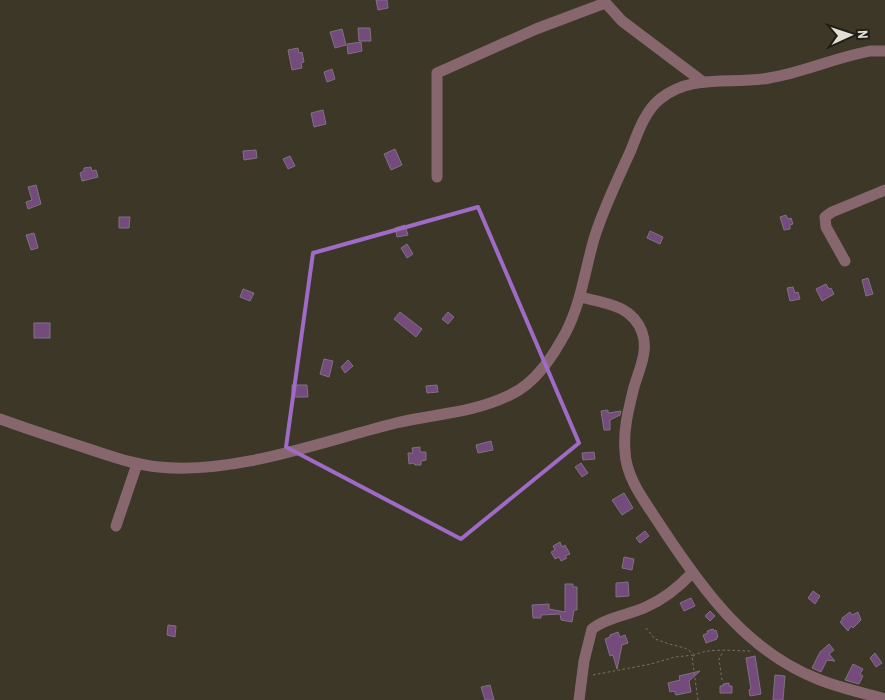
<svg xmlns="http://www.w3.org/2000/svg" width="885" height="700" font-family="'Archivo Narrow',sans-serif">
	<rect width="100%" height="100%" fill="#3d3727"/>
	<g fill="#754a7d" stroke="#7f7281">
		<path d="M376,0H387L388,8L378,10Z"/>
		<path d="M358,28H370L371,41H359Z"/>
		<path d="M342,29L346,45L335,48L330,32Z"/>
		<path d="M361,42L362,51L348,54L347,44Z"/>
		<path d="M298,48L299,53L302,52L304,62L301,63L302,68L292,70L288,50Z"/>
		<path d="M332,69L335,79L327,82L324,72Z"/>
		<path d="M323,110L326,124L314,127L311,113Z"/>
		<path d="M395,149L402,165L391,170L384,154Z"/>
		<path d="M256,150L257,158L244,160L243,151Z"/>
		<path d="M290,156L295,166L288,169L283,159Z"/>
		<path d="M91,167L92,171L96,170L98,177L82,181L80,173L84,171V168Z"/>
		<path d="M36,185L41,204L28,209L26,202L32,200L28,187Z"/>
		<path d="M786,215L788,219L791,218L793,224L790,225V229L784,230L780,217Z"/>
		<path d="M119,217H130L129,228H119Z"/>
		<path d="M405,225L408,235L397,237L395,228Z"/>
		<path d="M650,231L663,237L660,244L647,238Z"/>
		<path d="M34,233L38,248L31,250L26,235Z"/>
		<path d="M407,244L413,254L407,258L401,248Z"/>
		<path d="M868,278L873,294L866,296L862,280Z"/>
		<path d="M826,284L829,289L831,288L834,294L822,301L816,289Z"/>
		<path d="M793,287L795,293L798,292L800,299L790,301L787,288Z"/>
		<path d="M243,289L254,293L250,301L240,297Z"/>
		<path d="M400,312L422,329L416,337L394,319Z"/>
		<path d="M448,312L454,317L448,324L442,319Z"/>
		<rect x="34" y="323" width="16" height="15"/>
		<path d="M324,359L333,361L329,377L320,374Z"/>
		<path d="M348,360L353,366L345,373L341,367Z"/>
		<path d="M292,385H307L308,397H292Z"/>
		<path d="M437,385L438,392L427,393L426,386Z"/>
		<path d="M608,410V413L621,411L620,415L610,420V430H604L601,411Z"/>
		<path d="M491,441L493,450L478,453L476,445Z"/>
		<path d="M420,447V452H426V460L421,461V465H415L413,463L409,464L408,453H413L412,448Z"/>
		<path d="M594,452L595,459L583,460L582,453Z"/>
		<path d="M581,463L588,473L582,477L575,467Z"/>
		<path d="M624,493L633,508L622,515L612,500Z"/>
		<path d="M645,531L649,536L640,543L636,538Z"/>
		<path d="M560,542L562,547L565,545L570,554L565,556L567,558L561,561L559,557L555,559L551,552L555,550L553,546Z"/>
		<path d="M624,557L634,559L632,570L622,568Z"/>
		<path d="M628,582L629,596L616,597V583Z"/>
		<path d="M565,584H573V587H577V610H574L572,622L561,620L560,614L541,615V618H533L532,605L549,604V609L565,612Z"/>
		<path d="M813,591L820,596L815,604L808,598Z"/>
		<path d="M691,598L695,606L684,611L680,603Z"/>
		<path d="M710,611L715,616L710,621L705,616Z"/>
		<path d="M850,612L852,615L858,612L861,620L853,628L851,626L848,631L840,622L842,620V618Z"/>
		<path d="M168,625L176,626L175,637L167,635Z"/>
		<path d="M713,629L714,631L716,630L718,637L716,638L717,639L706,643L703,635L708,633L707,631Z"/>
		<path d="M618,632L620,637L625,635L628,643L622,645L617,669L613,655L610,656L605,639L610,637V635Z"/>
		<path d="M829,644L834,650L829,654L835,661L827,660L821,672L812,668L820,652Z"/>
		<path d="M875,653L882,663L876,667L870,658Z"/>
		<path d="M755,656L761,694L750,696L749,690L751,689L746,658Z"/>
		<path d="M853,664L863,669L860,674L863,676L859,684L845,680Z"/>
		<path d="M700,671L689,681L691,692L676,695L674,691L670,692L668,683L680,680L679,676Z"/>
		<path d="M775,675L785,676L783,700H773Z"/>
		<path d="M729,683V686H732V693H720V686H723V684Z"/>
		<path d="M490,685L494,700H485L481,687Z"/>
	</g>
	<g fill="none" stroke-linecap="round" stroke-linejoin="round">
		<g stroke="#787365" stroke-width="1" stroke-dasharray="2.5 2.5" stroke-linecap="butt">
			<path d="M646,628L655,639L669,644L685,648L694,654"/>
			<path d="M593,675L651,664L675,657L694,655"/>
			<path d="M722,680L719,659L723,652"/>
			<path d="M698,700L692,657C704,647 734,651 750,651"/>
		</g>
		<g stroke="#87676d" stroke-width="11">
			<path d="M603,0L622,21L703,82"/>
			<path d="M437,177V73L536,29L605,3"/>
			<path d="M845,261L826,227L825,217L832,212L885,190"/>
			<path d="M580,297C605,303 632,305 642,332C649,350 639,370 634,387C629,408 623,429 625,451C626,480 647,504 662,528C703,590 747,652 820,680C841,688 863,693 885,699"/>
			<path d="M0,419C30,430 61,440 92,450C114,457 136,465 159,467C235,475 323,441 396,423C434,414 474,413 510,395C536,383 553,356 566,332C581,303 585,270 594,239C603,209 618,179 631,150C638,132 645,111 660,99C691,73 732,85 769,78C799,73 827,61 857,54L870,51H885"/>
			<path d="M116,526L137,464"/>
			<path d="M579,700L584,661L592,629C607,617 629,615 646,607C664,599 679,587 692,573"/>
		</g>
	</g>
	<path fill="none" stroke="#9f6bc7" stroke-width="4" stroke-linejoin="round" d="M478,207L579,443L461,539L286,447L313,253Z"/>
	<g transform="translate(850 35) rotate(87)" stroke="#211e17" stroke-width="4" paint-order="stroke">
	<path d="M0-4L9 19L0 12L-9 19Z" fill="#e2dfd5"/>
	<text y="-8" font-size="14" font-weight="bold" text-anchor="middle" fill="#e2dfd5">N</text>
	</g>
</svg>
